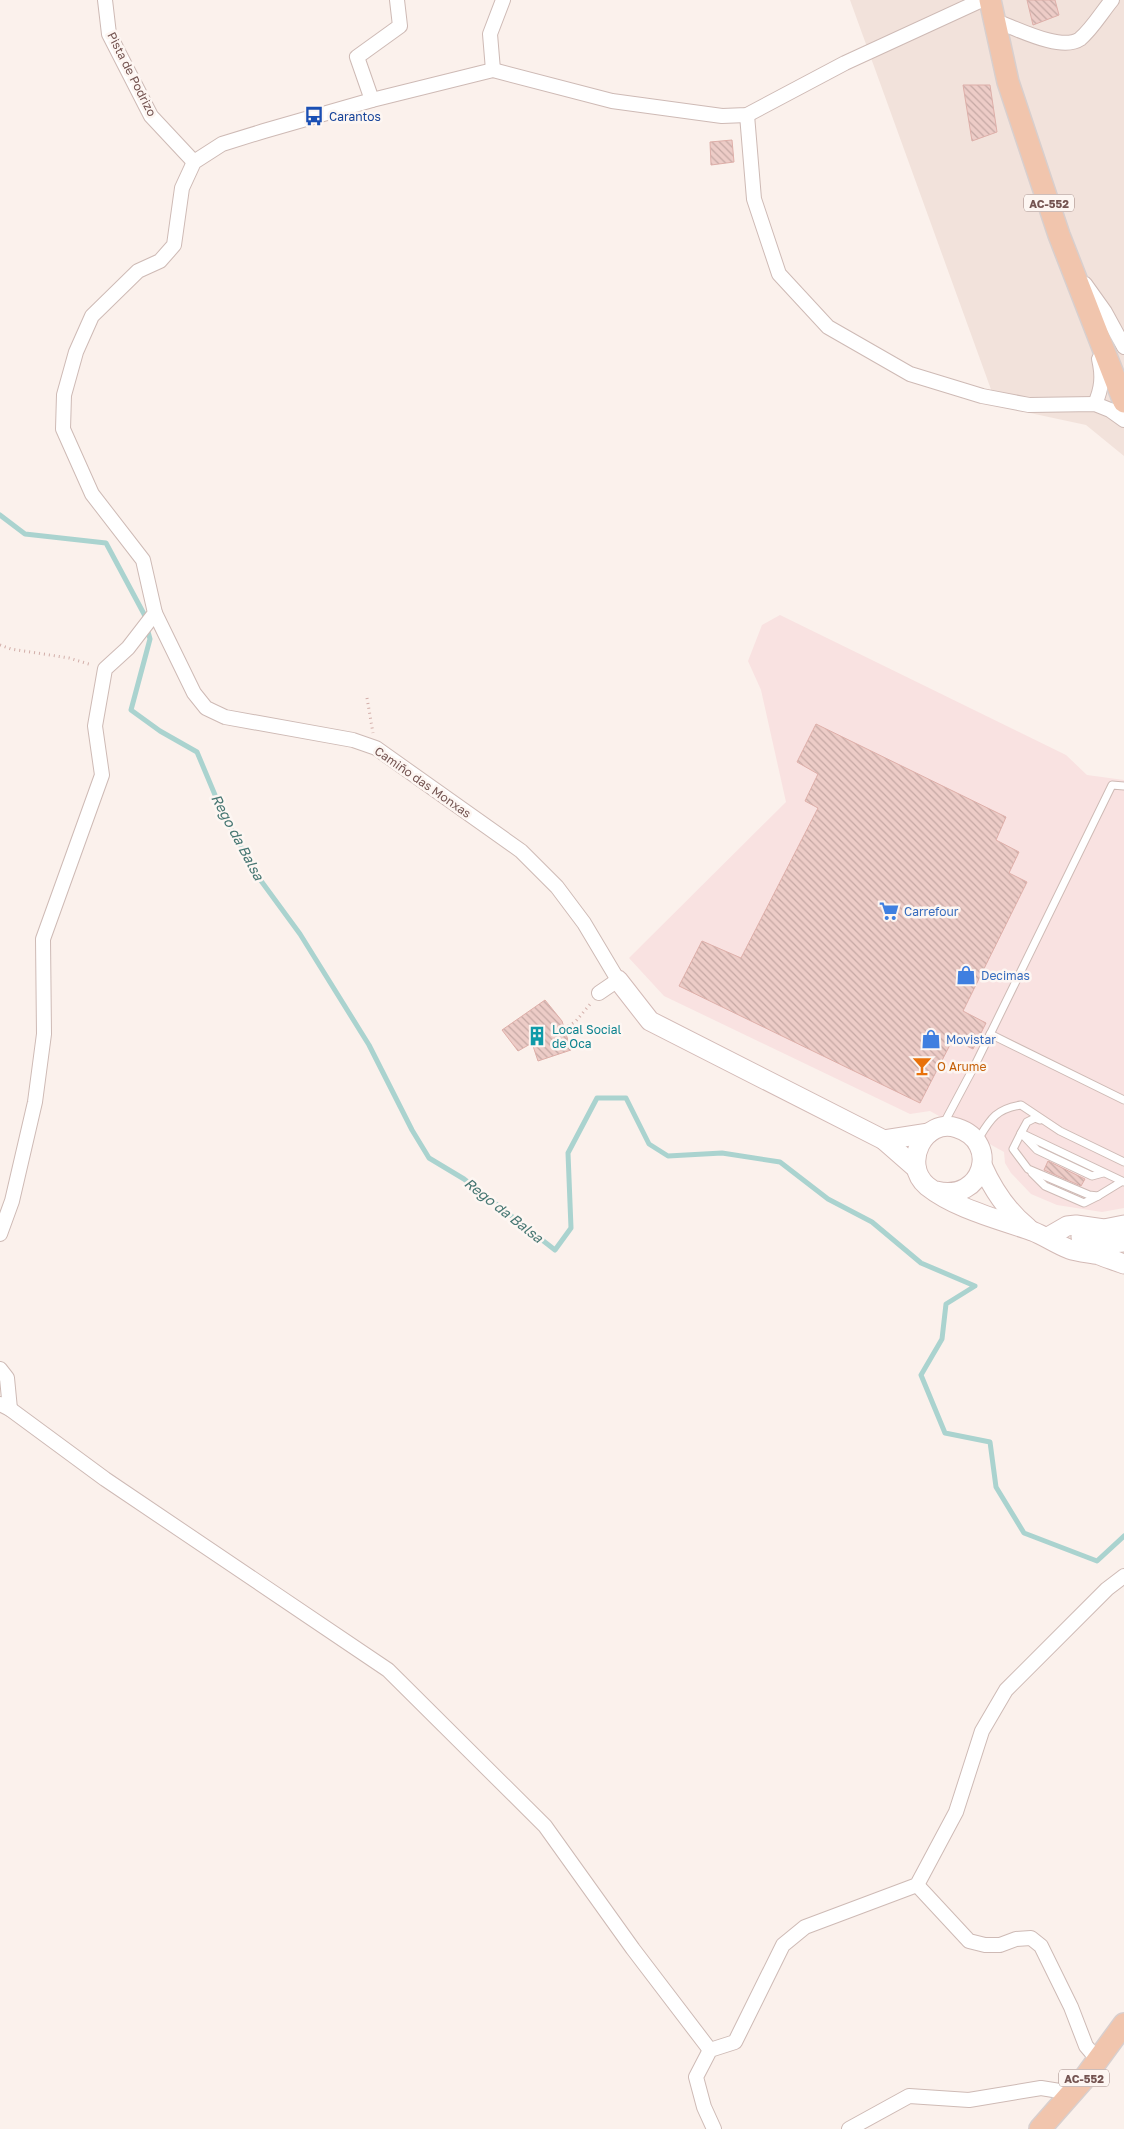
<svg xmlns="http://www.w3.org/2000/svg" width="1124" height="2129" font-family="'Golos Text',sans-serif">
	<defs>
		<pattern id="building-back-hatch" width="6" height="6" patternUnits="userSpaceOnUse" patternTransform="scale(1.25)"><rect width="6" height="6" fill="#edccc7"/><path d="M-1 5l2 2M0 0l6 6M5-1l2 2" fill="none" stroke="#c5a8a4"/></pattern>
	</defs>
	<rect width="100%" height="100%" fill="#fbf1ec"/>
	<path fill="#f2e2db" d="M850,0H1124V456L1086,425L997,406Z"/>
	<path fill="#f9e2e1" d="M780,615L1066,755L1087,775L1124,780V1208L1102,1212L1057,1205L1031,1194L1011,1173L1005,1163L1004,1152L930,1111L910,1114L664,996L629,958L786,802L761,690L748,661L762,625Z"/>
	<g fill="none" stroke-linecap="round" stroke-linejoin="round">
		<g stroke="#aad3cf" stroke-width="5">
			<path d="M0,515L25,534L106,543L144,614L146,620"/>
			<path d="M147,628L150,639L131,710L160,731L197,752L223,814L256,874L300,934L369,1045L412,1130L429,1158L464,1179L555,1250L571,1228L568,1153L597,1098H626L649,1144L668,1156L722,1153L780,1162L828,1199L872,1222L921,1263L975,1286L946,1304L942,1339L921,1375L945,1433L990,1442L996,1487L1024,1533L1097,1561L1124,1536"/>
		</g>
	</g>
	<g fill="url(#building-back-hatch)" stroke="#deafa9">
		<path d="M1027,0H1055L1059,15L1033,25Z"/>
		<path d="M963,85H990L997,132L972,141Z"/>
		<path d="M732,140L734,162L711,165L710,142Z"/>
		<path d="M816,724L1006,817L996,840L1019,852L1009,873L1027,882L963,1011L986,1023L973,1049L953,1039L920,1103L679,986L702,941L741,958L818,808L805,801L818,774L797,762Z"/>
		<path d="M545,1000L562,1021L571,1050L538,1061L532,1043L518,1051L502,1030Z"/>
		<path d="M1048,1161L1085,1179L1081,1186L1044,1170Z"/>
	</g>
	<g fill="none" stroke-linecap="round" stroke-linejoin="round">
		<defs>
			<g id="lane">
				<path d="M990,1034L1124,1100"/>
				<path d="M1040,1120L1035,1118L1027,1122L1021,1133L1124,1182"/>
				<path d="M943,1125L976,1063L1112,785L1124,786"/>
				<path d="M977,1141C990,1120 995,1109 1021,1105L1060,1131L1124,1162"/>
				<path d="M1032,1173L1045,1186L1084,1203L1098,1196"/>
				<path d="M1103,1173L1092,1176L1037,1150L1021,1133L1013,1149L1028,1169L1089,1195L1098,1196L1121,1182"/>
			</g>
			<g id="street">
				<path d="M105,0L109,34L151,116L194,162"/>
				<path d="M996,21C1016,28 1061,52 1080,39C1092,29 1102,12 1112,0"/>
				<path d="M493,70L490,34L503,0"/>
				<path d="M372,100L357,57L400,26L397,0"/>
				<path d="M747,115L754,199L779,274L828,327L910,374L982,396L1029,405L1095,404L1110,410L1124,420"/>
				<path d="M1085,284L1105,312L1124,347"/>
				<path d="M1095,404C1102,388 1103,376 1099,359"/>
				<path d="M155,613L194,693L206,708L225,717L353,740L376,748L521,851L557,887L584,923L618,980L599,993"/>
				<path d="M0,1234L12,1201L35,1102L44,1034L43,939L102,775L95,726L105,669L128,648L155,613L143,560L92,494L63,429L64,395L76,352L92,316L138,271L160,261L174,245L182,188L194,162L222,144L264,131L372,100L493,70L612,101L722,116L747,115L845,63L982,0"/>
				<path d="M0,1369L7,1378L10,1409L0,1404"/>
				<path d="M10,1409L105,1479L388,1670L545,1826L633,1949L710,2050"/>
				<path d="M917,1885L969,1941L985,1945H1000L1016,1939L1031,1938L1041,1946L1071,2007L1086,2046L1098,2060"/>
				<path d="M714,2129L704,2107L696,2077L710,2050L735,2042L783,1945L805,1927L917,1885L956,1812L982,1731L1006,1690L1107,1589L1124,1576"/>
				<path d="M849,2129L909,2096L969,2100L1041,2088L1072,2093"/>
			</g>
			<g id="secondary">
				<path d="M618,980L650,1021L884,1140L916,1168"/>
				<path d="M884,1140L929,1133"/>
				<path d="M982,1165C993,1190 1007,1211 1028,1228"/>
				<path d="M936,1191C983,1203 1001,1142 957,1128C924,1117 901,1164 927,1186C956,1209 998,1219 1032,1231C1045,1236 1056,1244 1069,1249C1078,1252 1089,1253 1099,1255C1107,1258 1116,1261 1124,1264"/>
				<path d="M1048,1237L1067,1226L1076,1225L1104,1229L1124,1225"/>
				<path d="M1081,1237L1112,1243L1124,1242"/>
			</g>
			<g id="primary">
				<path d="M990,0L1008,82L1059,235L1124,402"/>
				<path d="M1040,2129L1083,2080L1124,2024"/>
			</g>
		</defs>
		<use href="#lane" stroke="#cebab5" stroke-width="9"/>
		<use href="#street" stroke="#cebab5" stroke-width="16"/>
		<use href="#secondary" stroke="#d3bab6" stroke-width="21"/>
		<use href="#primary" stroke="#d8cfce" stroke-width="24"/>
		<g stroke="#d2aea9" stroke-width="3" stroke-dasharray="1 4" stroke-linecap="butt">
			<path d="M0,645L11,649L69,658L92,665"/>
			<path d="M367,698L373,733"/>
			<path d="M564,1029L576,1021L591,1003"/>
		</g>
		<use href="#lane" stroke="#fff" stroke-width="7"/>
		<use href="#street" stroke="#fff" stroke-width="14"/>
		<use href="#secondary" stroke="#fff" stroke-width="19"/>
		<use href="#primary" stroke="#f1c5ad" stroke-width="21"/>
	</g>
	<defs>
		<symbol id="bus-bare" viewBox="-9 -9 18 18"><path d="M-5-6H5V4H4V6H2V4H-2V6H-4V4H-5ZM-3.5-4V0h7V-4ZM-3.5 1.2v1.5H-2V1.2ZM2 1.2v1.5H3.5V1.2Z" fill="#1a4fb4" stroke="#fdf6f2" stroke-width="2.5" paint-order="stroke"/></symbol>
		<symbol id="supermarket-bare" viewBox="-9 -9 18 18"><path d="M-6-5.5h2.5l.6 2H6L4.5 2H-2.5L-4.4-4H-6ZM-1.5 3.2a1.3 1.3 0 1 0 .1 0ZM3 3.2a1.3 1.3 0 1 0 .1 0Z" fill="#3f7fe0" stroke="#fdf6f2" stroke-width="2.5" paint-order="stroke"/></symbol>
		<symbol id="shop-bare" viewBox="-9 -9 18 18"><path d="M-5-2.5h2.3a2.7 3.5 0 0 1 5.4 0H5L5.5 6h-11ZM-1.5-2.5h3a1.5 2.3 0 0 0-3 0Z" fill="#3f7fe0" stroke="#fdf6f2" stroke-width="2.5" paint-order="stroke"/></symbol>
		<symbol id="building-bare" viewBox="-9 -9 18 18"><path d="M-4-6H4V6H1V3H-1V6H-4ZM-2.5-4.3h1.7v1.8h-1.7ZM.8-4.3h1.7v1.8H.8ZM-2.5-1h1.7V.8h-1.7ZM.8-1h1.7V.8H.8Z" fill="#0f9aa8" stroke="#fdf6f2" stroke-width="2.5" paint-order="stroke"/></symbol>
		<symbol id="bar-bare" viewBox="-9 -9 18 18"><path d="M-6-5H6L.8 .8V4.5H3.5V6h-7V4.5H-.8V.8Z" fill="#e8710a" stroke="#fdf6f2" stroke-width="2.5" paint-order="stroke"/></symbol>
	</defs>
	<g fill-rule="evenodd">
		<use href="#bus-bare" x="300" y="102" width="28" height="28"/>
		<use href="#supermarket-bare" x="875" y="897" width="28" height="28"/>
		<use href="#shop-bare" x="952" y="961" width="28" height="28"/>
		<use href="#building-bare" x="523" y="1022" width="28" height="28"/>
		<use href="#shop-bare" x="917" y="1025" width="28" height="28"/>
		<use href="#bar-bare" x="908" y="1052" width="28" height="28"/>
	</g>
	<g text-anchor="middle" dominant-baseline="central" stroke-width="5" stroke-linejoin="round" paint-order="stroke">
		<g fill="#fdf6f2" stroke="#9d8581" stroke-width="1">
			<rect x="1024" y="194.5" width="50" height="17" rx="4"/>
			<rect x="1059" y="2069.5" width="50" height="17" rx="4"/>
		</g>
		<g font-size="11" font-weight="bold" fill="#745451">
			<text x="1049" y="203">AC-552</text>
			<text x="1084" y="2078">AC-552</text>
		</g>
		<g font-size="12" fill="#745451" stroke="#fdf6f2">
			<text transform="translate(132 74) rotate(63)">Pista de Podrizo</text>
			<text transform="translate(423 782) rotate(35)">Camiño das Monxas</text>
		</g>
		<g font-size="12" fill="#164399" stroke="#fdf6f2" text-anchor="start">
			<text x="329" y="116">Carantos</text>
		</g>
		<g font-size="12" fill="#366cbe" stroke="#fdf6f2" text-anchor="start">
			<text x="904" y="911">Carrefour</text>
			<text x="981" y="975">Decimas</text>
			<text x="946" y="1039">Movistar</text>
		</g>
		<g font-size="12" fill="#0d838f" stroke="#fdf6f2" text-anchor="start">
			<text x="552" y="1029">Local Social<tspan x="552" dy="14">de Oca</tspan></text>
		</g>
		<g font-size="12" fill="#c56008" stroke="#fdf6f2" text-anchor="start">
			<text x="937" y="1066">O Arume</text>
		</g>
		<g font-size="14" font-style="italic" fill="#467672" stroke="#fdf6f2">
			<text transform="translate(238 837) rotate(62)">Rego da Balsa</text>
			<text transform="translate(504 1210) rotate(38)">Rego da Balsa</text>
		</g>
	</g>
</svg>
